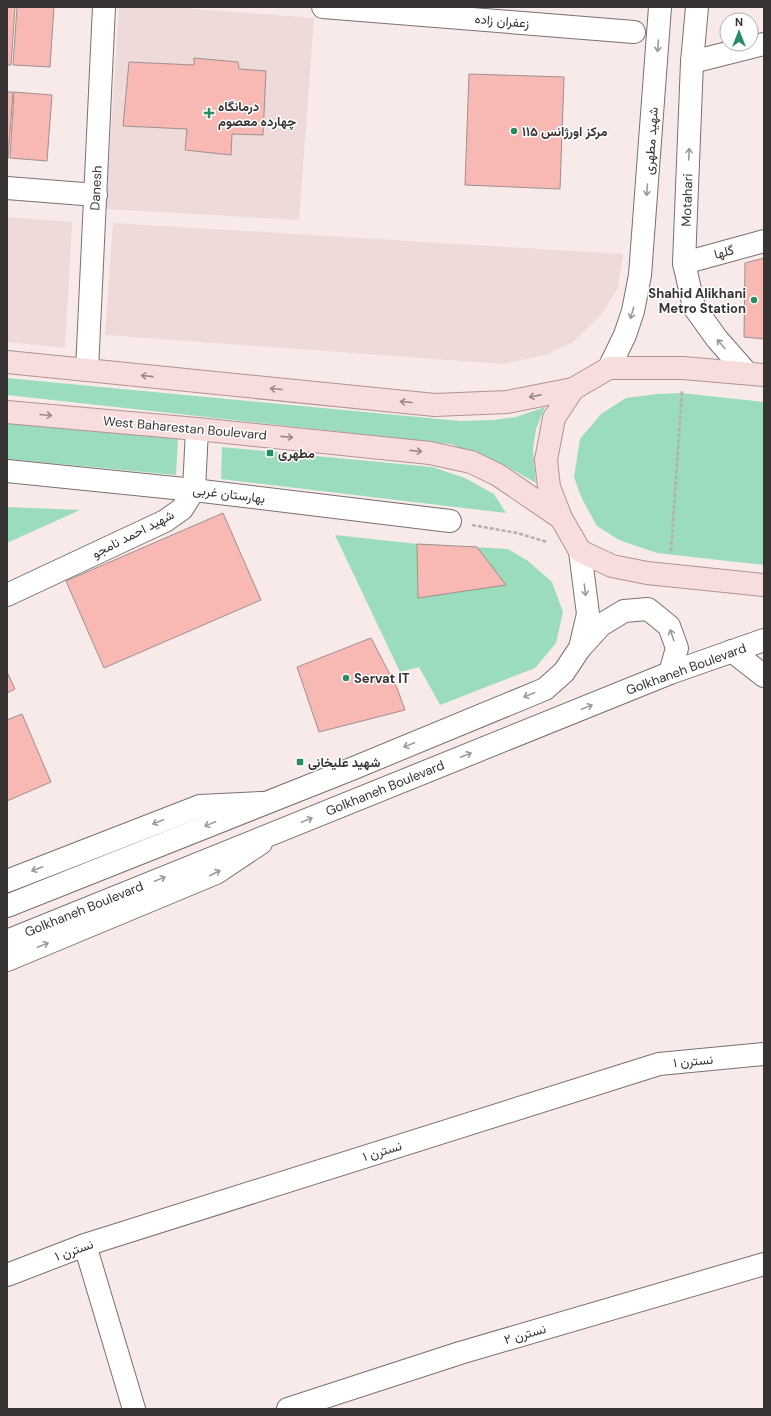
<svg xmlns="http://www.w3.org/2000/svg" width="771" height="1416" font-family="'DM Sans',Vazirmatn,sans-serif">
	<rect width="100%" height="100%" fill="#f7eae9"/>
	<g fill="#eedad8">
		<path d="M119,7H170L314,18L299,220L106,209Z"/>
		<path d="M7,217L72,222L65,348L7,342Z"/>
		<path d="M113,223L623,254L618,288L601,315L573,342L545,355L504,364L105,335Z"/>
	</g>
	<g fill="#9bdcbc">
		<path d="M7,378L460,421L494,420L516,417L545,407L536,429L533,448L536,483L508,467L451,444L7,395Z"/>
		<path d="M681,393L764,402V565L657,553L619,540L597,526L582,499L574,477L580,439L601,414L626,398L657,394Z"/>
		<path d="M7,423L178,439L176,475L7,459Z"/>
		<path d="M222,447L432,467L465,478L494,494L506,513L221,479Z"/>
		<path d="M7,507L80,510L7,543Z"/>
		<path d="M335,535L417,544L508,549L528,561L552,582L563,612L556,643L535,668L440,705L419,667L400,672Z"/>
	</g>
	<g fill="#f8b8b3" stroke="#9d9190">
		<path d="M7,7H15L11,65H7Z"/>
		<path d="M17,7H54L50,67L13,65Z"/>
		<path d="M194,58L238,62L239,69L266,71L263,135L232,134L231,155L185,150L187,129L123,126L129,62L194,65Z"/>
		<path d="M469,74L564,77L560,189L465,185Z"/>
		<path d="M7,92H13L8,159L7,158Z"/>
		<path d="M14,92L52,95L47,161L10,158Z"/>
		<path d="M764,258V339L744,337L745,263Z"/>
		<path d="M223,513L261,600L104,668L66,581Z"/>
		<path d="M417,544L477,547L506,585L418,598Z"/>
		<path d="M371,638L397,688L405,710L319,732L297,667Z"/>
		<path d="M7,672L15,689L7,693Z"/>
		<path d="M22,714L51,782L7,801V720Z"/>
	</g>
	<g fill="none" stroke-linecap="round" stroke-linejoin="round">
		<defs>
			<g id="street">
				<path d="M323,7L634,32"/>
				<path d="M692,62L764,44"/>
				<path d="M7,188L96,195"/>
				<path d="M684,263L764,241"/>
				<path d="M87,370L104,7"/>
				<path d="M7,471L194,490L450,521"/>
				<path d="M7,595L165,521L182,509L194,490L197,429"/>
				<path d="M7,881L200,806L262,803"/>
				<path d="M7,960L216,873L261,843"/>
				<path d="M85,1245L134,1409"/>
				<path d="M7,1275L85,1245L659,1064L764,1054"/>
				<path d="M288,1409L460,1353L764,1264"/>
			</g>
			<g id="secondary">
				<path d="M697,7L692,62L684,263L694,307L717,339L747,373"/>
				<path d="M609,368L625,335L633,311L640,275L660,7"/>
				<path d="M581,647L601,625L624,611L648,609L669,626L677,648L670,673"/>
				<path d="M732,651L764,676"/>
				<path d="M7,906L349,770L545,689L564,672L580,648L588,614L580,551"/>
				<path d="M7,941L670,673L764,640"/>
			</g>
			<g id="primary">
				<path d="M7,362L435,405L507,402L573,389"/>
				<path d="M764,375L683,368H609L573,389L554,418L546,460L549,487L561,518L580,551L612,566L647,573L764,585"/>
				<path d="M7,412L197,429L430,453L471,462L498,475L561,518"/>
			</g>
		</defs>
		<use href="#street" stroke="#7b706f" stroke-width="24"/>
		<use href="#secondary" stroke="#7b706f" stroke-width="24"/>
		<use href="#primary" stroke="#b19391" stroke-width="24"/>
		<g stroke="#b9aeae" stroke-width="2.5" stroke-dasharray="4 2" stroke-linecap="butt">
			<path d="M472,525L517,533L547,542"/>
			<path d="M671,551L682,391"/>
		</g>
		<use href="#street" stroke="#fff" stroke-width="22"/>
		<use href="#secondary" stroke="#fff" stroke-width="22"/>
		<use href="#primary" stroke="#f7dddb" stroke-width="22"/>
	</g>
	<defs><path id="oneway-shaft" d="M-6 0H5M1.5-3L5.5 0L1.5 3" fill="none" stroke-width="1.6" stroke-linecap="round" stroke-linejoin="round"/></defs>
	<g stroke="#9c9999">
		<use href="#oneway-shaft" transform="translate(658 46) rotate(94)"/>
		<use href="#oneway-shaft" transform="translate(689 154) rotate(-88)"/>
		<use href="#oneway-shaft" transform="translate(647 190) rotate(94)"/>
		<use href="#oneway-shaft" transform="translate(632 313) rotate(106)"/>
		<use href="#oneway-shaft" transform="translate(721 344) rotate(-131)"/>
		<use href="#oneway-shaft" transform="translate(585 590) rotate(83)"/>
		<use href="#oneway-shaft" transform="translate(672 635) rotate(-109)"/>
		<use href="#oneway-shaft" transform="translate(529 695) rotate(158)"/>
		<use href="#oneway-shaft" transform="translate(587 707) rotate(-22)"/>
		<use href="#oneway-shaft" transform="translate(409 745) rotate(158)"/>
		<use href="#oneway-shaft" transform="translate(466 755) rotate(-22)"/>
		<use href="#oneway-shaft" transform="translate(307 820) rotate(-22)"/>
		<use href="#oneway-shaft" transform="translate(158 822) rotate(159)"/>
		<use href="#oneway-shaft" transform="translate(210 824) rotate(158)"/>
		<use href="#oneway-shaft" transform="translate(37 869) rotate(159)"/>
		<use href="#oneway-shaft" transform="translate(215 873) rotate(-27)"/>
		<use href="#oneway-shaft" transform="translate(160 879) rotate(-22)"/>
		<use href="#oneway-shaft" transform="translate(43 945) rotate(-22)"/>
	</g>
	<g stroke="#988887">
		<use href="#oneway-shaft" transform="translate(147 376) rotate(-174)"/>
		<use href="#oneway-shaft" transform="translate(276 389) rotate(-175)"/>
		<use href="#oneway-shaft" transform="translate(535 396) rotate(169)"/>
		<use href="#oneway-shaft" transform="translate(406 402) rotate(-175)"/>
		<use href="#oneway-shaft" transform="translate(46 415) rotate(5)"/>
		<use href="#oneway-shaft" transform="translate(287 437) rotate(6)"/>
		<use href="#oneway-shaft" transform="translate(416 451) rotate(6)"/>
	</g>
	<g fill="#298b64" stroke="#fff" stroke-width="1.5">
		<path d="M207 107h4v4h4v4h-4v4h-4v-4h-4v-4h4z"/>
		<circle cx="514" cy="131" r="4"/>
		<circle cx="754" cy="300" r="4"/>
		<rect x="266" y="449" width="8" height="8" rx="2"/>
		<circle cx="346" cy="678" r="4"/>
		<rect x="296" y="758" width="8" height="8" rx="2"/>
	</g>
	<g text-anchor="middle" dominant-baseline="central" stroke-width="3" stroke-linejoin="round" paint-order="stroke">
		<g font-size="13" fill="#383333" stroke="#fff">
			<text transform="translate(502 21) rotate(5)">زعفران زاده</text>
			<text transform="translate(651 141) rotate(-86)">شهید مطهری</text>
			<text transform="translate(96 188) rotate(-87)">Danesh</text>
			<text transform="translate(687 200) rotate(-88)">Motahari</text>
			<text transform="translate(724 252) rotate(-15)">گلها</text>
			<text transform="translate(185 428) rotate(5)">West Baharestan Boulevard</text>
			<text transform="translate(229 494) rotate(7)">بهارستان غربی</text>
			<text transform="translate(133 534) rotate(-27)">شهید احمد نامجو</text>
			<text transform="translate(686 669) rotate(-20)">Golkhaneh Boulevard</text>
			<text transform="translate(385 788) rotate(-22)">Golkhaneh Boulevard</text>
			<text transform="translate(84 909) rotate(-22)">Golkhaneh Boulevard</text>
			<text transform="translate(693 1061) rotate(-5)">نسترن ۱</text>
			<text transform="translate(382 1151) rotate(-17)">نسترن ۱</text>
			<text transform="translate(74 1250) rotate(-20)">نسترن ۱</text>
			<text transform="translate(525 1334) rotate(-16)">نسترن ۲</text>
		</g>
		<g font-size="13" font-weight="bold" fill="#383333" stroke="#fff" text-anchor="start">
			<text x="218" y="106">درمانگاه<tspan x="218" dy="15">چهارده معصوم</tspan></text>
			<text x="522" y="131">مرکز اورژانس ۱۱۵</text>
			<text x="746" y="293" text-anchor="end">Shahid Alikhani<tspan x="746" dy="15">Metro Station</tspan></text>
			<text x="278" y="453">مطهری</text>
			<text x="354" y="678">Servat IT</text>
			<text x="308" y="762">شهید علیخانی</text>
		</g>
	</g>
	<rect width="771" height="1416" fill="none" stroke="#383333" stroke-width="16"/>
	<g transform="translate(739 32)"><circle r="19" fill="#ffffff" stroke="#afadad"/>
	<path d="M0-3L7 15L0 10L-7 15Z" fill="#298b64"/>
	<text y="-6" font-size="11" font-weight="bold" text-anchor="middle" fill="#383333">N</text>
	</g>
</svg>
